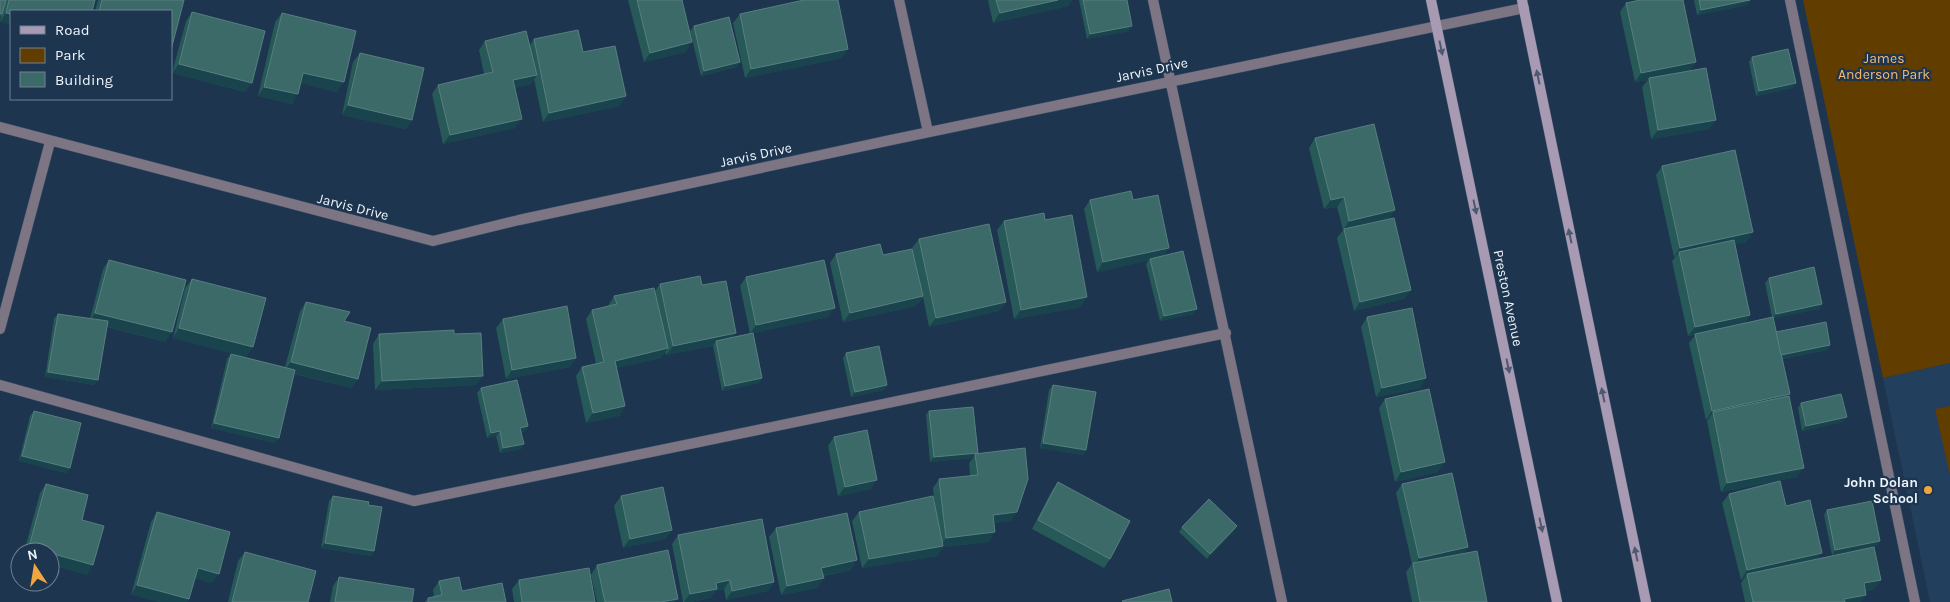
<svg xmlns="http://www.w3.org/2000/svg" width="1950" height="602" font-family="Karla,sans-serif">
	<rect width="100%" height="100%" fill="#1d354f"/>
	<path fill="#223f5e" d="M1950,363V602H1930L1883,378Z"/>
	<g fill="#623d00">
		<path d="M1803,0H1950V363L1883,378Z"/>
		<path d="M1950,406V475L1935,409Z"/>
	</g>
	<g fill="none" stroke-linecap="round" stroke-linejoin="round">
		<defs>
			<g id="service">
				<path d="M1153,0L1282,602"/>
				<path d="M1790,0L1915,602"/>
				<path d="M0,385L414,501L1226,333"/>
			</g>
			<g id="minor">
				<path d="M899,0L928,132"/>
				<path d="M0,127L433,241L519,220L891,140L1524,8"/>
				<path d="M0,329L50,142"/>
			</g>
			<g id="secondary">
				<path d="M1431,0L1557,602"/>
				<path d="M1522,0L1646,602"/>
			</g>
		</defs>
		<use href="#service" stroke="#3a5067" stroke-width="11"/>
		<use href="#minor" stroke="#3a5067" stroke-width="11"/>
		<use href="#secondary" stroke="#3a5067" stroke-width="11"/>
		<use href="#service" stroke="#7e7584" stroke-width="10"/>
		<use href="#minor" stroke="#7e7584" stroke-width="10"/>
		<use href="#secondary" stroke="#a89ab2" stroke-width="10"/>
	</g>
	<g fill="#265957">
		<path d="M0,0H95L0,22L1,15L0,17Z"/>
		<path d="M98,0H184L171,11H95Z"/>
		<path d="M628,0H682L686,52L644,62Z"/>
		<path d="M988,0H1072L1068,6L993,23Z"/>
		<path d="M1079,0H1127L1129,31L1087,39Z"/>
		<path d="M1694,0H1750L1747,5L1697,15Z"/>
		<path d="M1626,3L1696,62L1689,71L1716,120L1709,129L1651,139L1642,87L1648,80L1635,82L1620,12Z"/>
		<path d="M192,12L245,92L172,73L186,21Z"/>
		<path d="M282,13L337,92L301,83L292,104L258,96L275,22Z"/>
		<path d="M740,14L842,58L745,78L733,23Z"/>
		<path d="M694,26L737,67L701,76L690,31Z"/>
		<path d="M534,39L583,52L620,106L543,122L534,79L531,84L515,88V128L443,144L432,94L438,85L484,74L479,50L485,41L530,45Z"/>
		<path d="M360,53L412,120L406,129L342,115L353,62Z"/>
		<path d="M1752,57L1796,83L1792,88L1756,96L1749,62Z"/>
		<path d="M1315,138L1395,210L1389,219L1411,290L1404,299L1354,311L1337,238L1343,230L1337,207L1324,209L1309,148Z"/>
		<path d="M1662,166L1747,242L1734,244L1750,315L1744,323L1772,317L1765,283L1769,278L1822,304L1819,309L1773,318L1776,332L1830,345L1827,350L1782,359L1788,397L1797,477L1721,492L1707,421L1708,420H1706L1689,343L1695,335L1688,336L1672,261L1675,257H1674L1656,175Z"/>
		<path d="M1090,200H1133L1164,256L1193,314L1160,321L1146,264L1149,260L1097,272L1084,209Z"/>
		<path d="M1045,220L1081,307L1014,319L997,230L1004,221Z"/>
		<path d="M919,239L1006,302L999,311L929,327L923,297L916,306L843,322L830,263L836,254L883,255L921,289L912,248Z"/>
		<path d="M109,260L166,342L107,327L95,385L45,377L54,319L58,314L90,319L103,269Z"/>
		<path d="M746,277L828,317L753,333L762,378L759,383L722,391L713,346L666,355L665,352L661,358L616,368L625,406L619,416L586,423L576,376L582,367L596,364L586,319L592,310L608,306L614,296L655,291L660,284L702,285L733,337L750,334L740,286Z"/>
		<path d="M192,279L247,357L173,338L185,288Z"/>
		<path d="M306,302L344,321L352,388L294,374L275,443L211,428L227,359L231,354L285,367L300,311Z"/>
		<path d="M1367,317L1420,388L1376,397L1361,327Z"/>
		<path d="M503,319L576,358L570,367L506,379L496,328Z"/>
		<path d="M379,334L477,385L375,390L373,344Z"/>
		<path d="M846,353L887,385L884,390L851,397L843,358Z"/>
		<path d="M1053,385L1086,450L1083,455L1040,448L1049,390Z"/>
		<path d="M481,388L528,426L525,431L521,432L524,444L521,449L500,453L496,436L487,438L477,393Z"/>
		<path d="M1385,399L1438,472L1395,482L1379,408Z"/>
		<path d="M1801,403L1843,422L1802,431L1798,408Z"/>
		<path d="M34,411L70,468L66,473L19,461L30,416Z"/>
		<path d="M929,411L977,454L1011,521L994,523L989,542L943,547L937,556L862,568L852,521L859,512L935,508L933,488L939,479L970,476L969,463L973,458L930,462L926,415Z"/>
		<path d="M834,437L871,489L838,496L828,446Z"/>
		<path d="M1058,482L1110,559L1104,568L1032,529L1051,492Z"/>
		<path d="M46,484L82,520L87,575L50,564V552H24L40,493Z"/>
		<path d="M1402,484L1468,547L1463,553L1487,602H1412L1406,572L1412,564L1396,493Z"/>
		<path d="M1729,494L1786,506L1818,559L1881,580L1874,589L1866,591L1861,602H1745L1741,583L1744,579L1741,580L1722,503Z"/>
		<path d="M333,496L368,505L374,551L371,556L321,548L329,501Z"/>
		<path d="M621,496L672,530L665,539L623,548L614,506Z"/>
		<path d="M1827,510L1877,546L1832,555L1824,515Z"/>
		<path d="M157,512L212,583L195,578L131,595L151,522Z"/>
		<path d="M1237,526L1234,531L1207,559L1179,532L1182,527Z"/>
		<path d="M776,528L851,570L823,576L824,578L817,588L781,595L769,537Z"/>
		<path d="M678,535L774,582L768,591L726,600L724,589L716,591L710,598L691,602H683L672,544Z"/>
		<path d="M245,552L308,602H228L238,561Z"/>
		<path d="M597,565L675,602H597L591,575Z"/>
		<path d="M339,577L412,602H330L333,586Z"/>
		<path d="M519,580L595,602H514L512,589Z"/>
		<path d="M439,581L462,591L506,602H425L428,598L434,597L433,590Z"/>
	</g>
	<g fill="#19434d">
		<path d="M1058,0H1072L1068,6L993,23L1000,13Z"/>
		<path d="M1750,0L1747,5L1697,15L1701,10Z"/>
		<path d="M6,13L11,14V25L0,22Z"/>
		<path d="M1132,26L1129,31L1087,39L1090,34Z"/>
		<path d="M692,42L686,52L644,62L650,53Z"/>
		<path d="M848,49L842,58L745,78L751,69Z"/>
		<path d="M740,62L737,67L701,76L704,71Z"/>
		<path d="M1696,62L1689,71L1649,78L1648,80L1635,82L1641,73Z"/>
		<path d="M179,64L252,83L245,92L172,73Z"/>
		<path d="M303,73L344,82L337,92L297,82Z"/>
		<path d="M537,75L531,84L507,90L513,80Z"/>
		<path d="M1796,83L1792,88L1756,96L1759,91Z"/>
		<path d="M264,87L298,94L292,104L258,96Z"/>
		<path d="M626,96L620,106L543,122L549,113Z"/>
		<path d="M348,105L412,120L406,129L342,115Z"/>
		<path d="M522,119L515,128L443,144L450,135Z"/>
		<path d="M1716,120L1709,129L1651,139L1658,130Z"/>
		<path d="M1344,197L1337,207L1324,209L1331,200Z"/>
		<path d="M1395,210L1389,220L1344,229L1349,221Z"/>
		<path d="M1753,232L1747,242L1679,256V252L1675,257H1674L1680,248Z"/>
		<path d="M1169,248L1162,258L1150,259L1149,260L1097,272L1103,262Z"/>
		<path d="M1411,290L1404,299L1354,311L1360,302Z"/>
		<path d="M923,296L916,306L843,322L850,313Z"/>
		<path d="M1087,297L1081,307L1014,319L1021,310Z"/>
		<path d="M1006,302L999,311L929,327L936,318Z"/>
		<path d="M1822,304L1819,309L1773,319L1776,314Z"/>
		<path d="M835,308L828,317L750,334L756,325Z"/>
		<path d="M1197,309L1193,314L1160,321L1164,316Z"/>
		<path d="M95,313L172,332L166,342L89,322Z"/>
		<path d="M1750,315L1743,324L1688,336L1695,327Z"/>
		<path d="M179,328L253,347L247,357L173,338Z"/>
		<path d="M736,333L730,342L716,341L713,346L666,355L673,346Z"/>
		<path d="M1830,345L1827,350L1776,360L1780,355Z"/>
		<path d="M668,348L661,358L608,370L615,361Z"/>
		<path d="M576,358L570,367L506,379L512,370Z"/>
		<path d="M291,362L358,379L352,388L284,371Z"/>
		<path d="M48,372L98,380L95,385L45,377Z"/>
		<path d="M483,376L477,385L375,390L382,381Z"/>
		<path d="M762,378L759,383L722,391L725,386Z"/>
		<path d="M1426,378L1420,388L1376,397L1382,388Z"/>
		<path d="M887,385L884,390L851,397L855,392Z"/>
		<path d="M1790,394L1783,403L1713,412L1708,420H1706L1712,411Z"/>
		<path d="M625,406L619,416L586,423L593,413Z"/>
		<path d="M1847,417L1843,422L1802,431L1806,426Z"/>
		<path d="M214,423L279,438L275,443L211,428Z"/>
		<path d="M528,426L525,431L517,433L520,428Z"/>
		<path d="M500,431L496,436L487,438L491,433Z"/>
		<path d="M1043,443L1086,450L1083,455L1040,448Z"/>
		<path d="M524,444L521,449L500,453L503,448Z"/>
		<path d="M978,453L976,456L975,454L973,458L930,462L934,457Z"/>
		<path d="M22,456L70,468L66,473L19,461Z"/>
		<path d="M1445,462L1438,472L1395,482L1401,472Z"/>
		<path d="M1804,468L1797,477L1721,492L1727,483Z"/>
		<path d="M877,480L871,489L838,496L845,487Z"/>
		<path d="M1017,512L1011,521L987,524L993,515Z"/>
		<path d="M1237,526L1234,531L1207,559L1210,554Z"/>
		<path d="M672,530L665,539L623,548L630,539Z"/>
		<path d="M995,532L989,542L943,547L937,556L862,568L869,559L940,547L946,538Z"/>
		<path d="M1880,541L1877,546L1832,555L1835,550Z"/>
		<path d="M325,543L374,551L371,556L321,548Z"/>
		<path d="M29,547L45,552H26Z"/>
		<path d="M1468,547L1462,556L1413,567L1419,558Z"/>
		<path d="M50,553L93,565L87,575L50,564Z"/>
		<path d="M1822,553L1816,562L1747,574L1744,579L1741,580L1747,570Z"/>
		<path d="M857,560L851,570L815,577L821,568Z"/>
		<path d="M198,568L219,574L212,583L192,577Z"/>
		<path d="M824,578L817,588L781,595L787,586Z"/>
		<path d="M730,580L724,589L716,591L710,598L691,602H684L690,594L716,583Z"/>
		<path d="M1881,580L1874,589L1857,592L1864,583Z"/>
		<path d="M774,582L768,591L726,600L732,591Z"/>
		<path d="M137,585L189,599L188,602H158L131,595Z"/>
		<path d="M1866,595L1861,602H1842L1844,599Z"/>
		<path d="M678,599L675,602H661Z"/>
	</g>
	<g fill="#3c6a69" stroke="#587f80">
		<path d="M0,0H6L2,14L0,13Z"/>
		<path d="M9,0H95L92,11H11V14L6,13Z"/>
		<path d="M102,0H184L171,50V11H99Z"/>
		<path d="M637,0H682L692,42L650,53Z"/>
		<path d="M804,0H838L848,49L751,69L740,14Z"/>
		<path d="M996,0H1058L1000,13Z"/>
		<path d="M1083,0H1127L1132,26L1090,34Z"/>
		<path d="M1640,0H1683L1696,62L1641,73L1626,3Z"/>
		<path d="M1699,0H1750L1701,10Z"/>
		<path d="M192,12L265,31L252,83L179,64Z"/>
		<path d="M282,13L356,31L344,82L303,73L298,94L264,87Z"/>
		<path d="M729,17L740,62L704,71L694,26Z"/>
		<path d="M578,30L583,52L615,46L626,96L549,113L534,39Z"/>
		<path d="M526,31L537,75L513,80L522,119L450,135L438,85L493,72L485,41Z"/>
		<path d="M1788,49L1796,83L1759,91L1752,57Z"/>
		<path d="M360,53L424,68L412,120L348,105Z"/>
		<path d="M1706,68L1716,120L1658,130L1649,78Z"/>
		<path d="M1374,124L1395,210L1349,221L1344,197L1331,200L1315,138Z"/>
		<path d="M1735,150L1753,232L1680,248L1662,166Z"/>
		<path d="M1131,191L1133,200L1158,195L1169,248L1103,262L1090,200Z"/>
		<path d="M1044,213L1045,220L1072,215L1087,297L1021,310L1004,221Z"/>
		<path d="M1394,218L1411,290L1360,302L1344,229Z"/>
		<path d="M989,224L1006,302L936,318L919,239Z"/>
		<path d="M1734,240L1750,315L1695,327L1679,252Z"/>
		<path d="M880,244L883,255L912,249L923,296L850,313L836,254Z"/>
		<path d="M1183,251L1197,309L1164,316L1150,259Z"/>
		<path d="M109,260L186,280L172,332L95,313Z"/>
		<path d="M824,260L835,308L756,325L746,277Z"/>
		<path d="M1814,267L1822,304L1776,314L1769,278Z"/>
		<path d="M700,276L702,285L726,281L736,333L673,346L660,284Z"/>
		<path d="M192,279L266,298L253,347L179,328Z"/>
		<path d="M654,288L668,348L615,361L625,406L593,413L582,367L604,362L592,310L617,304L614,296Z"/>
		<path d="M306,302L350,312L344,321L371,328L358,379L291,362Z"/>
		<path d="M567,306L576,358L512,370L503,319Z"/>
		<path d="M1412,308L1426,378L1382,388L1367,317Z"/>
		<path d="M58,314L108,321L98,380L48,372Z"/>
		<path d="M1773,317L1790,394L1712,411L1695,334Z"/>
		<path d="M1826,322L1830,345L1781,355L1776,332Z"/>
		<path d="M454,330V334L481,333L483,376L382,381L379,334Z"/>
		<path d="M753,333L762,378L725,386L716,341Z"/>
		<path d="M879,346L887,385L855,392L846,353Z"/>
		<path d="M231,354L295,370L279,438L214,423Z"/>
		<path d="M517,380L528,426L520,428L524,444L503,448L500,431L491,433L481,388Z"/>
		<path d="M1053,385L1096,392L1086,450L1043,443Z"/>
		<path d="M1429,389L1445,462L1401,472L1385,399Z"/>
		<path d="M1841,394L1847,417L1806,426L1801,403Z"/>
		<path d="M1789,396L1804,468L1727,483L1713,412Z"/>
		<path d="M973,407L978,453L934,457L929,411Z"/>
		<path d="M34,411L81,423L70,468L22,456Z"/>
		<path d="M867,430L877,480L845,487L834,437Z"/>
		<path d="M1025,448L1028,479L1017,512L993,515L995,532L946,538L939,479L978,475L975,454Z"/>
		<path d="M1452,473L1468,547L1419,558L1402,484Z"/>
		<path d="M1780,481L1786,506L1810,500L1822,553L1747,570L1729,494Z"/>
		<path d="M1058,482L1130,521L1110,559L1038,520Z"/>
		<path d="M46,484L88,495L82,520L104,526L93,565L50,553V552H45L29,547Z"/>
		<path d="M663,487L672,530L630,539L621,496Z"/>
		<path d="M333,496L369,502L368,505L382,507L374,551L325,543Z"/>
		<path d="M933,496L943,546L869,559L859,512Z"/>
		<path d="M1209,499L1237,526L1210,554L1182,527Z"/>
		<path d="M1872,501L1880,541L1835,550L1827,510Z"/>
		<path d="M157,512L230,532L219,574L198,568L189,599L137,585Z"/>
		<path d="M847,513L857,560L821,568L824,578L787,586L776,528Z"/>
		<path d="M762,519L774,582L732,591L730,580L716,583L717,589L690,594L678,535Z"/>
		<path d="M1874,547L1881,580L1864,583L1866,595L1844,599L1845,602H1753L1747,574Z"/>
		<path d="M668,550L678,599L661,602H605L597,565Z"/>
		<path d="M1477,551L1487,602H1420L1413,563Z"/>
		<path d="M245,552L316,571L308,602H232Z"/>
		<path d="M589,568L595,602H522L519,580Z"/>
		<path d="M339,577L414,589L412,602H335Z"/>
		<path d="M459,577L462,591L502,583L506,602H428V598L442,595L439,581Z"/>
		<path d="M1169,589L1172,602H1123L1122,601Z"/>
	</g>
	<defs><path id="oneway-solid" d="M-6-.8H1V-3.2L6.5 0L1 3.2V.8H-6Z" transform="scale(1.25)"/></defs>
	<g fill="#4e5872">
		<use href="#oneway-solid" transform="translate(1441 48) rotate(78)"/>
		<use href="#oneway-solid" transform="translate(1538 77) rotate(-102)"/>
		<use href="#oneway-solid" transform="translate(1475 207) rotate(78)"/>
		<use href="#oneway-solid" transform="translate(1570 236) rotate(-102)"/>
		<use href="#oneway-solid" transform="translate(1508 366) rotate(78)"/>
		<use href="#oneway-solid" transform="translate(1603 395) rotate(-102)"/>
		<use href="#oneway-solid" transform="translate(1541 525) rotate(78)"/>
		<use href="#oneway-solid" transform="translate(1636 554) rotate(-102)"/>
	</g>
	<circle fill="#f0a63f" stroke="#1d354f" stroke-width="2" cx="1928" cy="490" r="5"/>
	<g text-anchor="middle" dominant-baseline="central" stroke-width="4.5" stroke-linejoin="round" paint-order="stroke">
		<g font-size="14" fill="#f6b96e" stroke="#1d354f">
			<text x="1884" y="58">James<tspan x="1884" dy="16">Anderson Park</tspan></text>
		</g>
		<g font-size="14" fill="#eff5fb" stroke="#1d354f">
			<text transform="translate(1152 70) rotate(-12)">Jarvis Drive</text>
			<text transform="translate(756 155) rotate(-12)">Jarvis Drive</text>
			<text transform="translate(353 207) rotate(14)">Jarvis Drive</text>
			<text transform="translate(1508 298) rotate(78)">Preston Avenue</text>
		</g>
		<g font-size="14" font-weight="bold" fill="#eff5fb" stroke="#1d354f" text-anchor="end">
			<text x="1918" y="482">John Dolan<tspan x="1918" dy="16">School</tspan></text>
		</g>
	</g>
	<rect x="10" y="10" width="162" height="90" fill="#1d354f" stroke="#718294"/>
	<rect x="20" y="26" width="25" height="8" fill="#a89ab2" stroke="#718294"/>
	<text x="55" y="35" font-size="15" fill="#eff5fb">Road</text>
	<rect x="20" y="48" width="25" height="15" fill="#623d00" stroke="#718294"/>
	<text x="55" y="60" font-size="15" fill="#eff5fb">Park</text>
	<rect x="20" y="72" width="25" height="15" fill="#3c6a69" stroke="#718294"/>
	<text x="55" y="85" font-size="15" fill="#eff5fb">Building</text>
	<g transform="translate(35 567) rotate(348)"><circle r="24" fill="#1d354f" stroke="#718294"/>
	<path d="M0-4L9 19L0 12L-9 19Z" fill="#f0a63f"/>
	<text y="-8" font-size="14" font-weight="bold" text-anchor="middle" fill="#eff5fb">N</text>
	</g>
</svg>
